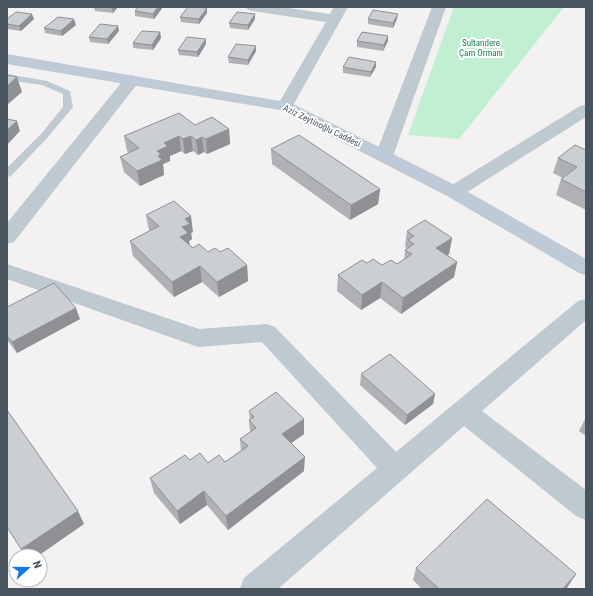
<svg xmlns="http://www.w3.org/2000/svg" width="593" height="596" font-family="'Roboto Condensed',sans-serif">
	<rect width="100%" height="100%" fill="#f3f1f1"/>
	<path fill="#c0f0d1" d="M454,7H564L459,139L408,135Z"/>
	<g fill="none" stroke-linecap="round" stroke-linejoin="round">
		<path fill="#bec9d0" fill-rule="evenodd" d="M7,74L47,81L70,91L73,107L48,137L11,176L7,177V168L42,133L63,107V94L42,85L7,80Z"/>
		<g fill="#bec9d0" fill-rule="evenodd">
			<path d="M246,7H281L330,14L334,7H348L291,109L285,111L279,109L277,106L326,22L253,11L248,10Z"/>
			<path d="M432,7H446L393,156L390,160L384,161L378,160L375,156Z"/>
			<path d="M132,75L138,77L140,80L138,83L14,242L7,244V223L126,77Z"/>
			<path d="M586,105V117L461,196L454,198L447,196L445,192L447,188L580,106Z"/>
			<path d="M7,264L199,329L267,324L275,327L396,452L578,301L586,299V320L482,411L586,490V520L576,516L464,426L278,589H240L244,578L377,468L262,342L198,347L7,279Z"/>
		</g>
		<path fill="#becad5" fill-rule="evenodd" d="M7,54L291,103L461,188L586,259V275L579,273L447,196L280,110L7,64Z"/>
	</g>
	<g fill="#afb1b5">
		<path d="M94,7H118L113,13L95,11Z"/>
		<path d="M163,7L154,19L135,16V11Z"/>
		<path d="M207,13L199,24L181,22L180,17Z"/>
		<path d="M7,19H34L21,31L7,29Z"/>
		<path d="M255,19L248,30L230,28L229,23Z"/>
		<path d="M368,19H397L393,28L368,24Z"/>
		<path d="M76,25L62,36L45,33L44,28Z"/>
		<path d="M119,31L108,44L90,42L89,37Z"/>
		<path d="M160,32L161,38L153,50L133,48V43Z"/>
		<path d="M388,36V41L383,51L357,47V41Z"/>
		<path d="M206,44L198,57L179,55L178,50Z"/>
		<path d="M256,46V51L248,65L229,63L228,57Z"/>
		<path d="M343,67H376L370,77L343,73Z"/>
		<path d="M195,125L229,129L230,144L207,154L204,152L198,155L193,151L185,154L181,151L170,156V161L163,164L164,175L140,186L124,172L120,157L129,153L127,151L124,136Z"/>
		<path d="M271,149L380,189L378,204L350,220L272,164Z"/>
		<path d="M586,150V210L556,195L561,179L563,178L553,173L558,158Z"/>
		<path d="M146,215L193,232L191,233L192,239L189,241L190,245L193,248L208,252H220L247,265L248,281L219,297L202,282L174,297L133,256L130,241L150,231L149,230Z"/>
		<path d="M407,231L452,238L449,254L447,255L457,262L454,277L401,314L380,298L361,310L337,291L338,275L367,263L382,265L397,264L404,260L405,250L407,248L405,247Z"/>
		<path d="M7,307L80,319L17,353L7,340Z"/>
		<path d="M361,374L435,394L433,404L405,425L360,385Z"/>
		<path d="M249,411L304,434L291,443L304,471L228,530L207,505L180,524L154,493L150,478L190,460L208,463L225,462L241,451L240,439L250,432L249,420H250Z"/>
		<path d="M586,417V436L579,431Z"/>
		<path d="M416,568L576,574L566,589H422L413,580Z"/>
	</g>
	<g fill="#8e9094">
		<path d="M112,7H118L113,13L112,8Z"/>
		<path d="M158,7H163L154,19L153,14Z"/>
		<path d="M207,8V13L199,24V19Z"/>
		<path d="M32,14L34,19L21,31L19,26Z"/>
		<path d="M255,14V19L248,30V25Z"/>
		<path d="M398,14L397,19L393,28V23Z"/>
		<path d="M74,19L76,25L62,36L61,31Z"/>
		<path d="M118,26L119,31L108,44L107,39Z"/>
		<path d="M160,32L161,38L153,50L152,45Z"/>
		<path d="M388,36V41L383,51L384,45Z"/>
		<path d="M206,39V44L198,57L197,52Z"/>
		<path d="M256,46V51L248,65V60Z"/>
		<path d="M376,62V67L370,77L371,72Z"/>
		<path d="M17,77L22,92L7,105V86Z"/>
		<path d="M17,121L20,131L7,145V130Z"/>
		<path d="M229,129L230,144L207,154L206,139Z"/>
		<path d="M179,136L181,151L170,156V161L163,164L164,175L140,186L137,171L164,143Z"/>
		<path d="M191,136L193,151L185,154L183,139Z"/>
		<path d="M202,137L204,152L198,155L196,140Z"/>
		<path d="M380,189L378,204L350,220L351,205Z"/>
		<path d="M191,216L193,232L191,233L192,239L189,241L190,249L180,237L182,227L185,219Z"/>
		<path d="M452,238L449,254L434,263L436,248Z"/>
		<path d="M457,262L454,277L401,314L403,298Z"/>
		<path d="M247,265L248,281L219,297L217,282Z"/>
		<path d="M200,266L202,282L174,297L172,282Z"/>
		<path d="M382,282L380,298L361,310L362,295Z"/>
		<path d="M76,308L80,319L17,353L12,342Z"/>
		<path d="M435,394L433,404L405,425L407,415Z"/>
		<path d="M304,419V434L283,449L282,434Z"/>
		<path d="M305,457L304,471L228,530L226,516Z"/>
		<path d="M204,491L207,505L180,524L177,511Z"/>
		<path d="M78,511L84,524L38,556H25L21,549Z"/>
		<path d="M576,574L566,589H563Z"/>
	</g>
	<g fill="#cbced3" stroke="#8e9094">
		<path d="M138,7H158L153,14L135,11Z"/>
		<path d="M188,7H198L207,8L199,19L180,17Z"/>
		<path d="M373,10L398,14L393,23L368,19Z"/>
		<path d="M16,12L32,14L19,26L7,24V19Z"/>
		<path d="M237,12L255,14L248,25L229,23Z"/>
		<path d="M58,17L74,19L61,31L44,28Z"/>
		<path d="M100,24L118,26L107,39L89,37Z"/>
		<path d="M142,31L160,32L152,45L133,43Z"/>
		<path d="M362,32L388,36L384,45L357,41Z"/>
		<path d="M187,37L206,39L197,52L178,50Z"/>
		<path d="M236,44L256,46L248,60L228,57Z"/>
		<path d="M349,57L376,62L371,72L343,67Z"/>
		<path d="M7,75L17,77L7,86Z"/>
		<path d="M179,113L195,125L212,117L229,129L206,139L202,137L196,140L191,136L183,139L179,136L164,143L168,146L157,151L161,154L158,156L162,160L137,171L120,157L139,148L124,136Z"/>
		<path d="M7,119L17,121L7,130Z"/>
		<path d="M299,135L380,189L351,205L271,149Z"/>
		<path d="M575,145L586,150V192L561,179L577,167L558,158Z"/>
		<path d="M174,201L191,216L185,219L190,224L182,227L188,233L180,237L193,248L199,244L208,252L215,248L220,252L228,248L247,265L217,282L200,266L172,282L130,241L159,226L146,215Z"/>
		<path d="M425,220L452,238L436,248L457,262L403,298L382,282L362,295L338,275L362,260L367,263L373,259L382,265L391,260L397,264L412,254L405,250L414,244L408,240L414,236L407,231Z"/>
		<path d="M54,283L76,308L12,342L7,336V307Z"/>
		<path d="M390,354L435,394L407,415L361,374Z"/>
		<path d="M276,392L304,419L282,434L305,457L226,516L204,491L177,511L150,478L185,455L190,460L200,453L208,463L219,455L225,462L248,446L240,439L256,428L249,420L254,417L249,411Z"/>
		<path d="M7,410L78,511L21,549L7,527Z"/>
		<path d="M487,499L576,574L563,589H439L416,568Z"/>
	</g>
	<g text-anchor="middle" dominant-baseline="central" stroke-width="4" stroke-linejoin="round" paint-order="stroke">
		<g font-size="9" fill="#168349" stroke="#fff">
			<text x="481" y="43">Sultandere<tspan x="481" dy="10">Çam Ormanı</tspan></text>
		</g>
		<g font-size="9" fill="#48555f" stroke="#fff">
			<text transform="translate(322 126) rotate(26)">Aziz Zeytinoğlu Caddesi</text>
		</g>
	</g>
	<rect width="593" height="596" fill="none" stroke="#48555f" stroke-width="16"/>
	<g transform="translate(28 568) rotate(69)"><circle r="19" fill="#ffffff" stroke="#b6bbbf"/>
	<path d="M0-3L7 15L0 10L-7 15Z" fill="#1679e8"/>
	<text y="-6" font-size="11" font-weight="bold" text-anchor="middle" fill="#48555f">N</text>
	</g>
</svg>
